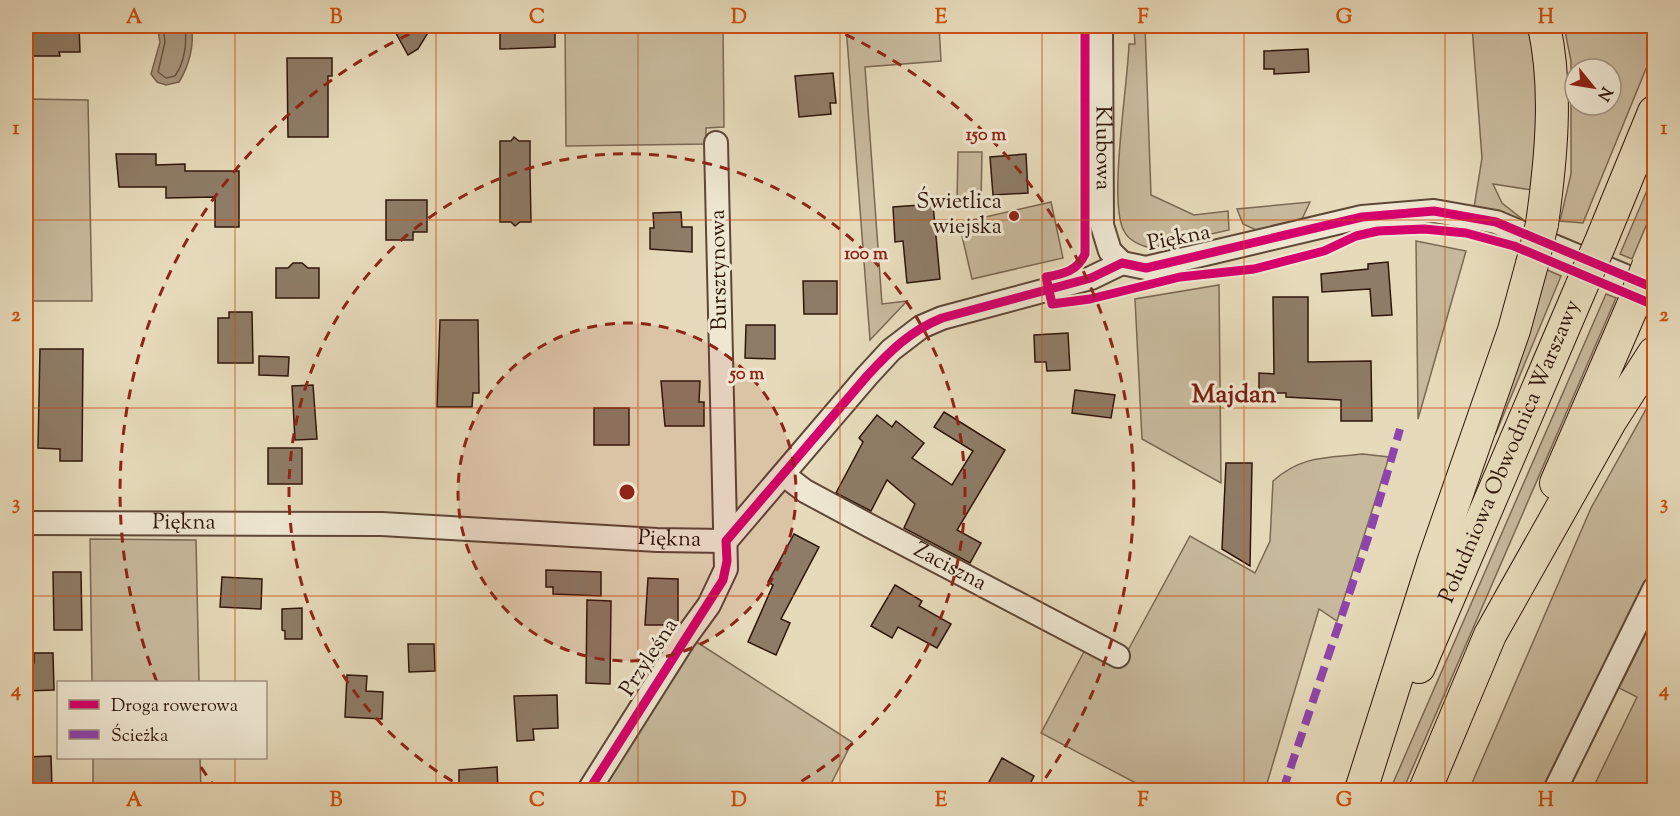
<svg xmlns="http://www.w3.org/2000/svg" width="1680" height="816" font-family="'Sorts Mill Goudy',serif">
	<rect width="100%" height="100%" fill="#e6daba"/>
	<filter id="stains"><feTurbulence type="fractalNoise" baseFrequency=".00333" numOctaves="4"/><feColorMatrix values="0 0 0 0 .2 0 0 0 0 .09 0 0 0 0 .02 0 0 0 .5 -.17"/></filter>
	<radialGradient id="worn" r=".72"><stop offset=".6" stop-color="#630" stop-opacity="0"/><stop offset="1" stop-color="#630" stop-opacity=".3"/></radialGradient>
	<g fill="#c7b99c" stroke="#7b6853" stroke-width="1.5" fill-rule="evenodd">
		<path d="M565,26H723L724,127L706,128V144L566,146Z"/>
		<path d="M846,26H939L941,61L865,67L882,304L907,301L870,340Z"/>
		<path d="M1129,26H1145L1151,195L1194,215L1228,211L1229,230L1150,248C1140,245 1129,241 1124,231C1108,203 1128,83 1129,44H1135L1134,29H1129Z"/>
		<path d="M1472,26H1534L1542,87L1538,191L1493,184L1502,203L1526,222L1474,208L1482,158Z"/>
		<path d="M1564,26H1654V49L1583,223L1560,221L1571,174V61ZM1575,69H1611V105H1575Z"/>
		<path d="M26,99L88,100L92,301H26Z"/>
		<path d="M958,152H982L981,203L957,202Z"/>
		<path d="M1654,174V207L1632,259L1620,254Z"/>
		<path d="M1051,202L1063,258L972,279L959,223Z"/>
		<path d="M1310,202L1302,219L1256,230L1243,224L1237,209Z"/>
		<path d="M1416,241L1466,251L1418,419Z"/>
		<path d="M1545,269L1561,276L1496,433L1489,430Z"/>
		<path d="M1219,285L1221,483L1142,439L1135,299Z"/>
		<path d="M1606,294L1616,298L1403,790H1390Z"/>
		<path d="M1654,395V565L1543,790H1469L1591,508Z"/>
		<path d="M1363,454L1389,457L1337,621L1319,609L1265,790H1149L1041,733L1087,646L1127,652L1190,536L1255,573L1270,541L1273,481C1302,455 1327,458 1363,454Z"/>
		<path d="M90,539L196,540L199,682H92Z"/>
		<path d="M1654,617V790H1592L1637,697L1619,688Z"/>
		<path d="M692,639L852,742L828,790H599Z"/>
		<path d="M93,758H200L201,790H93Z"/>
	</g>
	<path fill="#a8977e" stroke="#786350" stroke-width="1.5" d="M157,26H191C195,44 189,66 179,82L166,85L157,82L151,74L160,42Z"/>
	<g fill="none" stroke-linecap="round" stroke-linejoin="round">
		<path stroke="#6c5644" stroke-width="1.5" d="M163,26L165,42L158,72L166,78L175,76C185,62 187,42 185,26"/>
	</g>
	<g fill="#8e7c66" stroke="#2f160a" stroke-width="1.5">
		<path d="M26,26H79L80,52H59L60,56H26Z"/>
		<path d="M392,26H432L418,49L408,55Z"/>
		<path d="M500,26H555V47L500,49Z"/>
		<path d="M1308,49L1309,72L1274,74V69H1264V51Z"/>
		<path d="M287,58H332V76H328V137H288Z"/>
		<path d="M833,73L836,103H830L831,114L799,117L795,76Z"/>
		<path d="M514,137L519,141H530V170L531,222H520L515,226L511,222H500V141H511Z"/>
		<path d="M116,154H156V165L185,164V171H239V227H215V197L166,198V187H119Z"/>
		<path d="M1026,154L1028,193L993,195L990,157Z"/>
		<path d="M386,200H427V232H413V240H386Z"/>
		<path d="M933,204L940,279L907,283L903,241L895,242L893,207Z"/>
		<path d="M681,212L682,227H692V252L650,249V228H654L653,213Z"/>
		<path d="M1388,262L1392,315L1372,316L1370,289L1322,292L1321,274L1368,269V264Z"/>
		<path d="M293,263H302L308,268H319V298H276V268H288Z"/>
		<path d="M803,281H837V314H804Z"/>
		<path d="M1273,297H1308V362L1371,361L1372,421H1341V400L1286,397V393H1259V373L1274,374Z"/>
		<path d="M229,312H252L253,363H218V318H229Z"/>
		<path d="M440,320H478L479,393H473L472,407H437Z"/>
		<path d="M746,325H775V359L745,358Z"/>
		<path d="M1068,333L1070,370L1047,371L1046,362H1035L1034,335Z"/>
		<path d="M40,349H83L82,461H60V449L38,448Z"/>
		<path d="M259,356L289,357L288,376L259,375Z"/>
		<path d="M661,381H700L699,402H704V426H665Z"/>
		<path d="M313,385L317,439L295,440L292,386Z"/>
		<path d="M1075,390L1115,395L1111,418L1072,413Z"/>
		<rect x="594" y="408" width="35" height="37"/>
		<path d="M944,412L1005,450L957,530L981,543L970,563L904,528L915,504L887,480L871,511L836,493L863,442L859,438L877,415L892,427L896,421L924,443L912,458L952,485L973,451L934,427Z"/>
		<rect x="268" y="448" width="34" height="36"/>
		<path d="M1226,463H1252L1250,566L1222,549Z"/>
		<path d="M794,534L819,547L781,619L790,623L776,655L748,642L773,585L768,582Z"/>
		<path d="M546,570L601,572V596L553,594V587H546Z"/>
		<path d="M53,572H81L82,630H54Z"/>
		<path d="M222,577L262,579L261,609L220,607Z"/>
		<path d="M648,578L678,579V625H645Z"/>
		<path d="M895,585L922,601L919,606L951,624L937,648L898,627L892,638L871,626Z"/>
		<path d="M587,600L611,601L610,684L586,683Z"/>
		<path d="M302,608V639H285V631L282,630V609Z"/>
		<path d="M408,644H434L435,671L409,672Z"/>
		<path d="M34,653H53L54,690L26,691V663H34Z"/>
		<path d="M347,675L367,676L366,691L383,692L382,719L345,717Z"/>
		<path d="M557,695L558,728L533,729L534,740L517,741L514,696Z"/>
		<path d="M51,756L52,790H26V757Z"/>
		<path d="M1002,758L1034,776L1027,790H1005L989,782Z"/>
		<path d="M497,767L498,790H459V770Z"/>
	</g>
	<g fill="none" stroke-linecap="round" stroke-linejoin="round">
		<defs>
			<g id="minor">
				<path id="s1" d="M1101,26L1102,225L1110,251L1122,263"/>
				<path id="s2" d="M784,475L805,491L870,526L1118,656"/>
				<path id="s3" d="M26,523L382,524L657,540L726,541L867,376L891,350L921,327L942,318L1091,278L1122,263L1146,268L1362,217L1434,211L1496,222L1654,288"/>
				<path d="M589,790L685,638L709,605L726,569L716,143"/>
				<path d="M1555,790L1654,589"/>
			</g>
			<g id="highway">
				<path d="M1542,224C1551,160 1558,89 1544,26"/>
				<path d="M1599,246L1654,112"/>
				<path d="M1556,483L1633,305"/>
				<path id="s4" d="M1419,667L1582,285"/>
				<path d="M1361,790L1434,560L1514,330L1532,264"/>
				<path d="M1425,790L1490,635L1611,420L1654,353"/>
			</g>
		</defs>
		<use href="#minor" stroke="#5d4736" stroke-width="26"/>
		<use href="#highway" stroke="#2f160a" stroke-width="34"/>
		<use href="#minor" stroke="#efe7d2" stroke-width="22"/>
		<use href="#highway" stroke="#e6daba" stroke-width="32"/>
		<defs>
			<g id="highway-bridge">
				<path d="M1532,264L1542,224"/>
				<path d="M1582,285L1599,246"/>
				<path d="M1633,305L1648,266"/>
			</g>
		</defs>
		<use href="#highway-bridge" stroke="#2f160a" stroke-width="34" stroke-linecap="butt"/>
		<use href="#highway-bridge" stroke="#e6daba" stroke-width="32"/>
		<path stroke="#8e44ad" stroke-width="8" stroke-dasharray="15 8" stroke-linecap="butt" d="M1283,790L1371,529L1400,429"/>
		<defs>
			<g id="cycleway">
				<path d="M1085,26V254C1077,271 1064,274 1046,277L1052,304L1090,299L1180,277L1254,269L1324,251L1356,236L1378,231L1424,229L1466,233L1514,246L1654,305"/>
				<path d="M589,790L723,580L727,561L726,541L867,376C890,351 910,331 942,318L1091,278L1122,263L1146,268L1362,217L1434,211L1496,222L1654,288"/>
			</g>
		</defs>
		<use href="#cycleway" stroke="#efe7d2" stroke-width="13"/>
		<use href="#cycleway" stroke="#d6006c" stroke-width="9"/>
	</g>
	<path fill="none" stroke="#cc4f0c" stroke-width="1.5" stroke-opacity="0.55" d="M235,26V682M436,26V790M638,26V790M840,26V790M1042,26V790M1244,26V790M1445,26V790M26,220H1654M26,408H1654M26,596H1654M235,758V790"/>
	<circle cx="627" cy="492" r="169" fill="#8f2418" fill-opacity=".12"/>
	<g fill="none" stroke="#8f2418" stroke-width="3" stroke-dasharray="10 8">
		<circle cx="627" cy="492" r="169"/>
		<path d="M468 790A338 338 0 1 1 786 790"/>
		<path d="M217 790A507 507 0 0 1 197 761M157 682A507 507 0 0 1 425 27M829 27A507 507 0 0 1 1037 790"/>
	</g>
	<circle fill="#8f2418" stroke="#efe7d2" stroke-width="2" cx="1014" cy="216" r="6"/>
	<g text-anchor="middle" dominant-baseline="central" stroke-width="6" stroke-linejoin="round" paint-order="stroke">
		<g font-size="22" fill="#2f160a" stroke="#efe7d2">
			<text stroke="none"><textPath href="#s1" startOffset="122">Klubowa</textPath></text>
			<text transform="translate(1179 239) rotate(-11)">Piękna</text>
			<text transform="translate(720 270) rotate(-91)">Bursztynowa</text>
			<text stroke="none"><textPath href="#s4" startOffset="234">Południowa Obwodnica Warszawy</textPath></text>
			<text stroke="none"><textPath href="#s3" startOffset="158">Piękna</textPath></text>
			<text stroke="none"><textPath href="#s3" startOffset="644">Piękna</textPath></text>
			<text stroke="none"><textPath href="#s2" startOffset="190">Zaciszna</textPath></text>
			<text transform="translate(650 658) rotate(-57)">Przyleśna</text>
		</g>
		<g font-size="22" fill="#2f160a" stroke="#efe7d2" text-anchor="end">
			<text x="1002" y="203">Świetlica<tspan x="1002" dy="25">wiejska</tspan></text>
		</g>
		<g font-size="26" font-weight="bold" fill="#7a1f14" stroke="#efe7d2">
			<text x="1234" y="395">Majdan</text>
		</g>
	</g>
	<circle cx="627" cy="492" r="9" fill="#8f2418" stroke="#efe7d2" stroke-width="3"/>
	<g font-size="18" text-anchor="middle" font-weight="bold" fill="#8f2418" stroke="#efe7d2" stroke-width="6" stroke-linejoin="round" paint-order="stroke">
		<text x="986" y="140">150 m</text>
		<text x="866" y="259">100 m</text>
		<text x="747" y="379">50 m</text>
	</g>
	<rect width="1680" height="816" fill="none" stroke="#e6daba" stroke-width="66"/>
	<rect x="57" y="681" width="210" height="78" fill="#efe7d2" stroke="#a29382" stroke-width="1.5"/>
	<rect x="69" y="700" width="30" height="9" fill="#d6006c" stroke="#a29382" stroke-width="1.5"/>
	<text x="111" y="711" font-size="18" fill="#2f160a">Droga rowerowa</text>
	<rect x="69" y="730" width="30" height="9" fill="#8e44ad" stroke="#a29382" stroke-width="1.5"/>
	<text x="111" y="741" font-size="18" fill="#2f160a">Ścieżka</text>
	<g transform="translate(1593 87) rotate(120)"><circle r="28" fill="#efe7d2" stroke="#a29382" stroke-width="1.5"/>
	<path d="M0-4.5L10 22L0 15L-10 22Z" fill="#8f2418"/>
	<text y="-9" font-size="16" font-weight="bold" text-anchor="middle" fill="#2f160a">N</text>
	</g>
	<rect x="33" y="33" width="1614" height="750" fill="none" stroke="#cc4f0c" stroke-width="2"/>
	<g font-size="20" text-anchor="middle" font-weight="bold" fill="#cc4f0c">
		<text x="134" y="23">A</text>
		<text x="336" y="23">B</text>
		<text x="537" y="23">C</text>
		<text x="739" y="23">D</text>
		<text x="941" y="23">E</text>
		<text x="1143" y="23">F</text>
		<text x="1344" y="23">G</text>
		<text x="1546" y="23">H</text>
		<text x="16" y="134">1</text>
		<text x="1664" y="134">1</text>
		<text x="16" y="321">2</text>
		<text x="1664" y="321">2</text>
		<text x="16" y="509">3</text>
		<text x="1664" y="509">3</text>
		<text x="16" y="696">4</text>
		<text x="1664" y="696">4</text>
		<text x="134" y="806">A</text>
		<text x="336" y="806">B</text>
		<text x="537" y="806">C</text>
		<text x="739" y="806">D</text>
		<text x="941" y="806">E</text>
		<text x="1143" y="806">F</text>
		<text x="1344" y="806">G</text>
		<text x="1546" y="806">H</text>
	</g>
	<rect width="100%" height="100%" filter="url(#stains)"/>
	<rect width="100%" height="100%" fill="url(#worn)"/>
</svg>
